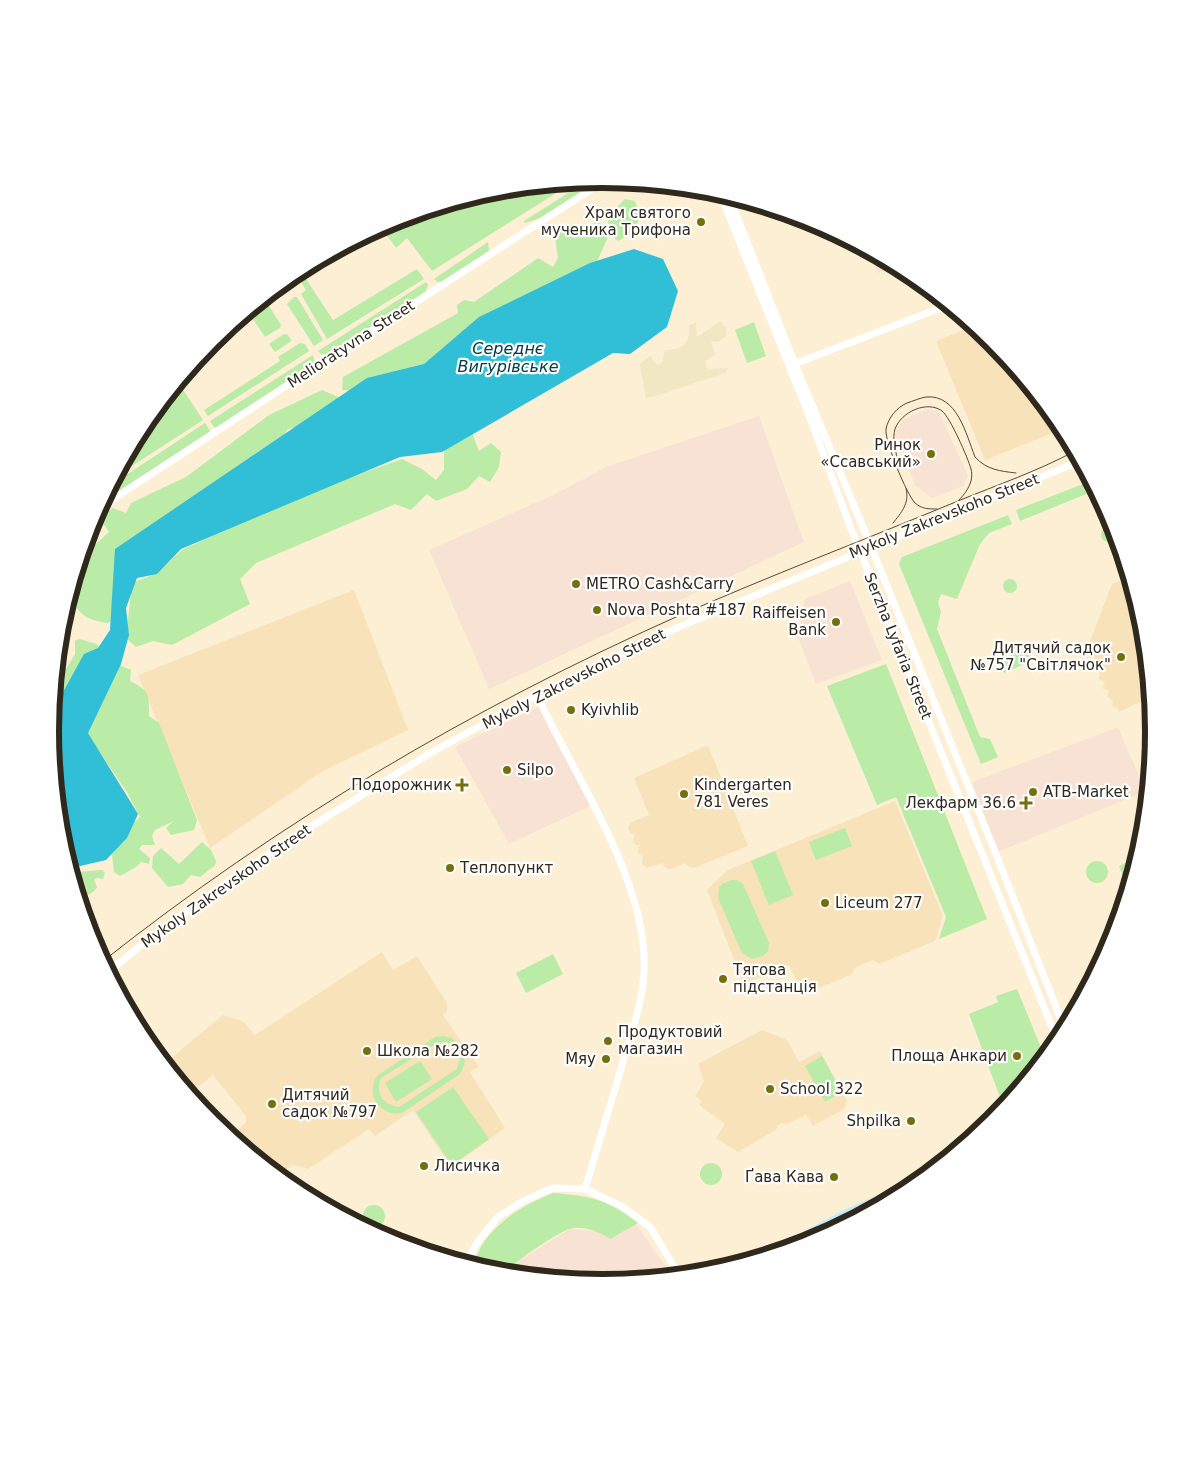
<svg xmlns="http://www.w3.org/2000/svg" width="1204" height="1463" font-family="'DejaVu Sans',sans-serif">
	<rect width="100%" height="100%" fill="#fdefd4"/>
	<g fill="#f7e2d4">
		<path d="M870,252L896,266L878,273Z"/>
		<path d="M927,409L939,412L968,476L963,486L932,498L915,485L895,433L903,420Z"/>
		<path d="M759,416L804,542L489,689L429,550L551,496L609,466Z"/>
		<path d="M850,581L882,660L816,684L798,637L805,599Z"/>
		<path d="M540,706L590,806L509,844L455,747Z"/>
		<path d="M1118,727L1143,785L1139,794L998,852L972,782Z"/>
		<path d="M636,1224L673,1277L602,1283L505,1274L512,1265L570,1229L598,1231L610,1239Z"/>
	</g>
	<g fill="#f7e2ba">
		<path d="M974,326L993,341L1063,429L985,460L936,341Z"/>
		<path d="M1129,577L1143,624L1151,697L1119,712L1117,708L1112,706L1113,701L1107,697L1109,691L1102,688L1105,682L1099,679L1100,670L1089,644L1112,584Z"/>
		<path d="M354,590L408,730L323,771L210,848L138,675Z"/>
		<path d="M708,745L748,846L694,868L689,867L685,863L671,869H667L663,863L646,868L642,864L643,855L638,853L639,845H636L633,841L635,834L631,833L628,828L630,823L649,815L634,778Z"/>
		<path d="M895,801L943,916L935,941L879,964L873,960L854,968L853,973L851,975L803,994L789,965L742,985L740,975L707,890L728,870Z"/>
		<path d="M382,952L393,970L417,956L447,1003V1011L443,1015L479,1067L470,1072L505,1128L451,1167L413,1110L375,1136L369,1129L308,1169L292,1165L278,1176L265,1165L236,1131L246,1123V1116L213,1075L189,1094L164,1064L223,1015L243,1021L255,1035Z"/>
		<path d="M762,1030L787,1040L799,1062L820,1051L847,1101L844,1109L813,1126L806,1115L787,1124L781,1123L778,1125L776,1130L738,1152L716,1138L725,1124L699,1105L702,1101L695,1096L704,1082L698,1064Z"/>
	</g>
	<g fill="#baeba7" fill-rule="evenodd">
		<path d="M600,180L540,218L525,223L524,221L587,181Z"/>
		<path d="M574,182L432,271L407,238L396,248L381,227L391,221L495,190Z"/>
		<path d="M625,199L635,201L640,216L634,232L618,241L611,235L607,217Z"/>
		<path d="M597,218L609,235L595,266L419,374L364,392L342,390L343,377L458,313L457,305L464,300L474,302L538,258L553,267L558,258L555,237L561,224H572L587,234Z"/>
		<path d="M488,242L489,251L444,281L438,282L434,279Z"/>
		<path d="M417,269L424,279L327,339L301,294L306,290L299,279L304,276L333,320Z"/>
		<path d="M426,282L428,285L425,294L328,355L321,354L318,351Z"/>
		<path d="M294,297H297L323,340L314,346L287,304Z"/>
		<path d="M264,298L281,325L280,328L265,337L253,319L205,350L212,341Z"/>
		<path d="M754,322L766,356L747,363L735,330Z"/>
		<path d="M284,334L288,335L291,340L290,342L275,352L269,344Z"/>
		<path d="M300,343L305,344L309,351L208,416L204,410L280,361L278,357Z"/>
		<path d="M313,355L315,363L218,428L214,427L210,421Z"/>
		<path d="M178,382L203,420L115,477L143,425Z"/>
		<path d="M322,390L341,398L329,420L288,429L272,454L160,527L112,620L108,623C87,620 79,615 69,596L81,558L109,532L99,518L113,508L126,513L131,503L186,477L269,415Z"/>
		<path d="M205,423L211,432L101,504L111,485Z"/>
		<path d="M471,430L479,451L491,443L501,452L499,467L490,482L479,476L467,489L436,501L427,494L411,510L395,504L256,563L240,579L250,604L172,645L153,641L136,647L126,638L132,583L157,573L182,550L295,497L402,459L422,469L436,480L444,470V447Z"/>
		<path d="M1091,481L1096,490L1020,521L1016,510Z"/>
		<path d="M1008,515L1012,524L989,533L980,544L957,599L941,594L938,602L941,612L937,629L980,737L990,739L998,757L981,764L899,564L902,557Z"/>
		<circle cx="1108" cy="535" r="7"/>
		<circle cx="1010" cy="586" r="7"/>
		<path d="M79,639L97,644L102,650L50,731L56,666L64,672L75,654V641Z"/>
		<path d="M1027,649L1032,661L1004,673L998,660Z"/>
		<path d="M886,664L987,919L939,939L946,917L896,797L877,805L827,686Z"/>
		<path d="M119,665L131,670L130,681C150,691 149,694 149,716L159,723L197,820L194,830L171,835L166,828L174,821L155,830L152,836L155,845H142L139,849L150,858L149,864L141,862L136,867L120,876L114,872L112,854L126,839V830L140,817L127,792L86,732Z"/>
		<path d="M845,828L852,846L816,860L809,842Z"/>
		<path d="M202,842L211,850L216,861L215,865L200,877L191,875L183,884L168,887L152,868L153,856L161,848L179,864Z"/>
		<path d="M775,851L793,895L769,905L751,861Z"/>
		<path d="M1138,858L1131,880L1125,882L1119,866Z"/>
		<circle cx="1097" cy="872" r="11"/>
		<path d="M102,870L105,873L103,879L97,878L94,880L97,887C92,895 87,895 78,896L73,879L77,872Z"/>
		<path d="M732,880H737L743,884L769,943L768,951L763,956L752,959L742,953L718,898L719,887L722,884Z"/>
		<path d="M553,954L563,974L526,993L516,973Z"/>
		<path d="M1017,989L1042,1050V1062L1004,1108L969,1014L998,1002L996,996Z"/>
		<path d="M443,1036L452,1038L461,1047L465,1061L462,1070L460,1074L402,1113C380,1117 365,1095 377,1076L435,1037ZM447,1042L457,1049L460,1058L457,1069L399,1107C383,1105 375,1093 381,1078L437,1043Z"/>
		<path d="M822,1056L842,1092L825,1102L805,1066Z"/>
		<path d="M420,1061L432,1079L396,1102L385,1083Z"/>
		<path d="M453,1087L489,1139L452,1165L416,1112Z"/>
		<circle cx="711" cy="1174" r="11"/>
		<path d="M553,1193C591,1196 607,1199 638,1223L610,1239C599,1231 583,1225 569,1229C557,1233 510,1264 505,1274L494,1273L472,1266C476,1258 479,1249 484,1242C501,1218 526,1204 553,1193Z"/>
		<circle cx="374" cy="1216" r="11"/>
	</g>
	<path fill="#f1e7c2" d="M721,321L726,328V336L718,342L711,341L715,355L705,361L707,369L728,368L725,373L646,399L640,364L650,356L657,365L662,363L665,350C681,350 691,344 689,326L696,322L697,337Z"/>
	<path fill="#30bfd6" d="M634,249L663,259L678,291L667,327L630,354L613,353L442,452L400,457L181,549L157,574L137,578L126,608L129,635L121,664L88,733L138,814L127,838L106,860L76,867L72,875L61,839L50,731L52,712L84,654L98,648L110,630L115,549L367,378L424,364L479,317L590,263Z"/>
	<g fill="none" stroke-linecap="round" stroke-linejoin="round">
		<g stroke="#fff" stroke-width="7">
			<path d="M720,193L812,423L850,526L1058,1042"/>
			<path d="M729,196L795,364L865,532L996,854L1065,1030"/>
			<path d="M792,365L948,305"/>
			<path d="M98,509L321,363L606,180"/>
			<path d="M537,695C574,777 648,879 644,971C643,999 633,1028 625,1055C612,1100 598,1145 585,1189"/>
			<path d="M108,972L150,938L234,877L294,837L432,752L537,695L681,626L1080,461"/>
			<path d="M465,1264L479,1240L498,1217L523,1201L553,1188L585,1189L623,1207L650,1227L680,1276"/>
		</g>
		<g stroke="#c4e9fb" stroke-width="9">
			<path d="M811,1242L833,1231"/>
			<path d="M767,1256L846,1214L920,1181"/>
		</g>
		<g stroke="#534a3c" stroke-width="1">
			<path d="M897,459C896,450 892,438 895,429C901,412 927,400 942,411C950,417 968,458 971,469C972,472 972,477 971,481C969,488 964,495 959,500"/>
			<path d="M937,509C928,509 922,509 915,503C907,495 884,440 886,429C888,418 897,407 907,403C913,401 920,398 926,397C957,394 966,434 975,457C987,470 1000,471 1016,473"/>
			<path d="M893,523C901,513 910,503 906,489"/>
			<path d="M102,962C277,823 472,708 676,617C769,576 864,540 958,501C997,485 1038,471 1075,451"/>
		</g>
	</g>
	<g fill="#756f0e" stroke="#fefefe" stroke-width="2">
		<circle cx="701" cy="222" r="5"/>
		<circle cx="931" cy="454" r="5"/>
		<circle cx="576" cy="584" r="5"/>
		<circle cx="597" cy="610" r="5"/>
		<circle cx="836" cy="622" r="5"/>
		<circle cx="1121" cy="657" r="5"/>
		<circle cx="571" cy="710" r="5"/>
		<circle cx="507" cy="770" r="5"/>
		<path d="M459.5 777.5h5v5h5v5h-5v5h-5v-5h-5v-5h5z"/>
		<circle cx="1033" cy="792" r="5"/>
		<circle cx="684" cy="794" r="5"/>
		<path d="M1023.5 795.5h5v5h5v5h-5v5h-5v-5h-5v-5h5z"/>
		<circle cx="450" cy="868" r="5"/>
		<circle cx="825" cy="903" r="5"/>
		<circle cx="723" cy="979" r="5"/>
		<circle cx="608" cy="1041" r="5"/>
		<circle cx="367" cy="1051" r="5"/>
		<circle cx="1017" cy="1056" r="5"/>
		<circle cx="606" cy="1059" r="5"/>
		<circle cx="770" cy="1089" r="5"/>
		<circle cx="272" cy="1104" r="5"/>
		<circle cx="911" cy="1121" r="5"/>
		<circle cx="424" cy="1166" r="5"/>
		<circle cx="834" cy="1177" r="5"/>
	</g>
	<g text-anchor="middle" dominant-baseline="central" stroke-width="4.5" stroke-linejoin="round" paint-order="stroke">
		<g font-size="15" fill="#2f281c" stroke="#fefefe" text-anchor="start">
			<text x="691" y="213" text-anchor="end">Храм святого<tspan x="691" dy="17">мученика Трифона</tspan></text>
			<text x="921" y="445" text-anchor="end">Ринок<tspan x="921" dy="17">«Ссавський»</tspan></text>
			<text x="586" y="584">METRO Cash&amp;Carry</text>
			<text x="607" y="610">Nova Poshta #187</text>
			<text x="826" y="613" text-anchor="end">Raiffeisen<tspan x="826" dy="17">Bank</tspan></text>
			<text x="1111" y="648" text-anchor="end">Дитячий садок<tspan x="1111" dy="17">№757 "Світлячок"</tspan></text>
			<text x="581" y="710">Kyivhlib</text>
			<text x="517" y="770">Silpo</text>
			<text x="452" y="785" text-anchor="end">Подорожник</text>
			<text x="694" y="785">Kindergarten<tspan x="694" dy="17">781 Veres</tspan></text>
			<text x="1043" y="792">ATB-Market</text>
			<text x="1016" y="803" text-anchor="end">Лекфарм 36.6</text>
			<text x="460" y="868">Теплопункт</text>
			<text x="835" y="903">Liceum 277</text>
			<text x="733" y="970">Тягова<tspan x="733" dy="17">пiдстанцiя</tspan></text>
			<text x="618" y="1032">Продуктовий<tspan x="618" dy="17">магазин</tspan></text>
			<text x="377" y="1051">Школа №282</text>
			<text x="1007" y="1056" text-anchor="end">Площа Анкари</text>
			<text x="596" y="1059" text-anchor="end">Мяу</text>
			<text x="780" y="1089">School 322</text>
			<text x="282" y="1095">Дитячий<tspan x="282" dy="17">садок №797</tspan></text>
			<text x="901" y="1121" text-anchor="end">Shpilka</text>
			<text x="434" y="1166">Лисичка</text>
			<text x="824" y="1177" text-anchor="end">Ґава Кава</text>
		</g>
		<g font-size="15" fill="#2f281c" stroke="#fefefe">
			<text transform="translate(351 344) rotate(-33)">Melioratyvna Street</text>
			<text transform="translate(944 516) rotate(-22)">Mykoly Zakrevskoho Street</text>
			<text transform="translate(898 646) rotate(68)">Serzha Lyfaria Street</text>
			<text transform="translate(574 679) rotate(-27)">Mykoly Zakrevskoho Street</text>
			<text transform="translate(226 886) rotate(-35)">Mykoly Zakrevskoho Street</text>
		</g>
		<g font-size="16" font-style="italic" fill="#004049" stroke="#fefefe">
			<text x="508" y="348">Середнє<tspan x="508" dy="18">Вигурівське</tspan></text>
		</g>
	</g>
	<path d="M0 0H1204V1463H0ZM59 731a543 543 0 1 1 1086 0a543 543 0 1 1-1086 0Z" fill="#fefefe" fill-rule="evenodd"/>
	<path fill="none" stroke="#2f281c" stroke-width="6" d="M59 731a543 543 0 1 1 1086 0a543 543 0 1 1-1086 0Z"/>
</svg>
